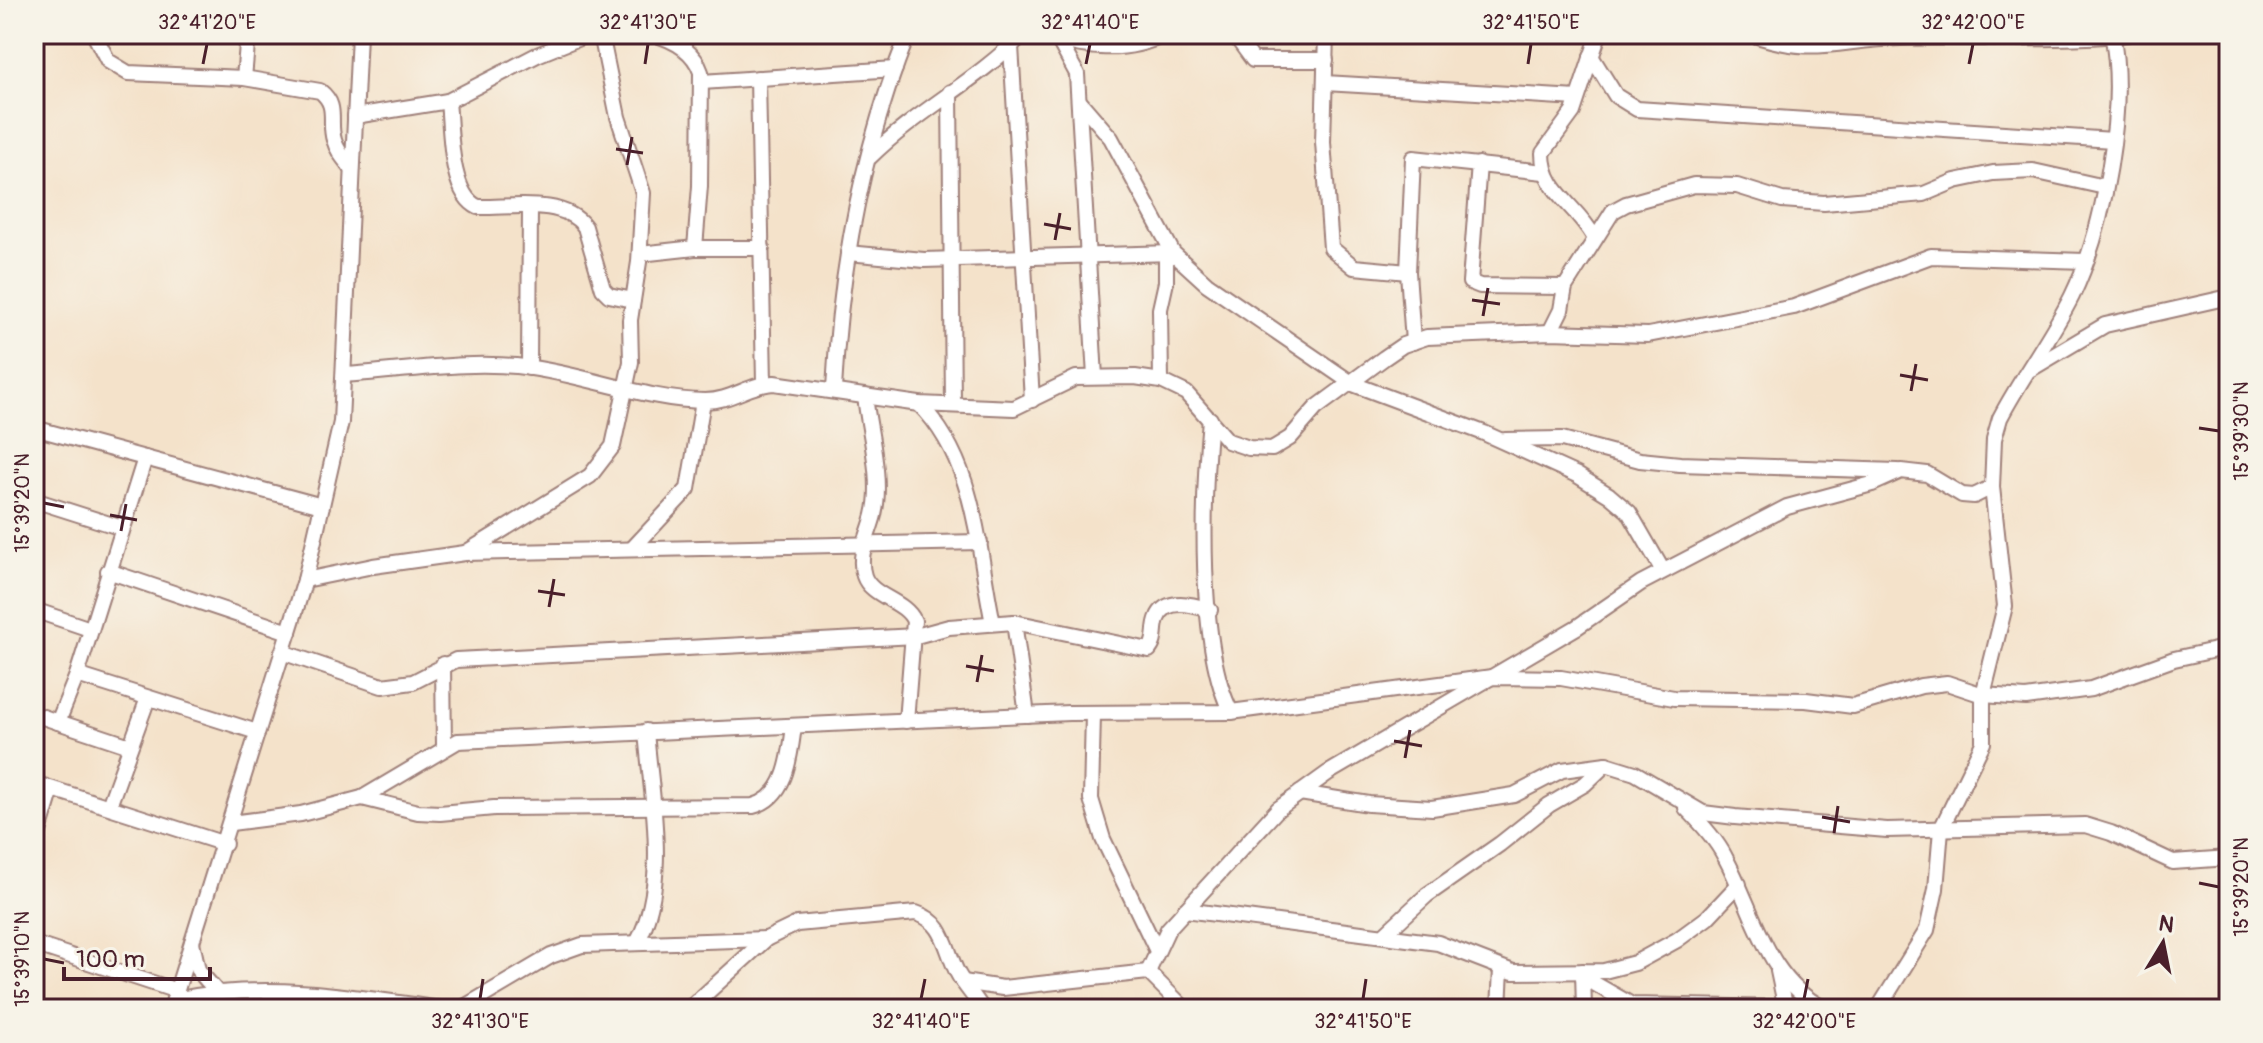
<svg xmlns="http://www.w3.org/2000/svg" width="2263" height="1043" font-family="Pangolin,sans-serif">
	<rect width="100%" height="100%" fill="#f7f3e8"/>
	<filter id="ink" filterUnits="userSpaceOnUse"><feTurbulence type="fractalNoise" baseFrequency=".0125" numOctaves="2"/><feDisplacementMap in="SourceGraphic" scale="16" xChannelSelector="R" yChannelSelector="G"/><feConvolveMatrix kernelMatrix="1 2 1 2 8 2 1 2 1" color-interpolation-filters="sRGB"/></filter>
	<filter id="wash" filterUnits="userSpaceOnUse"><feTurbulence type="fractalNoise" baseFrequency=".006" numOctaves="4" result="noise"/><feDisplacementMap in="SourceGraphic" scale="32" xChannelSelector="R" yChannelSelector="G"/><feGaussianBlur stdDeviation="1.8" result="paint"/><feColorMatrix in="noise" values="0 0 0 0 0 0 0 0 0 0 0 0 0 0 0 0 0 1.4 0 .05"/><feComposite in="paint" operator="in"/></filter>
	<g filter="url(#wash)">
		<rect width="100%" height="100%" fill="#f4e2ca"/>
	</g>
	<g filter="url(#ink)">
		<g fill="none" stroke-linecap="round" stroke-linejoin="round">
			<defs>
				<g id="minor">
					<path d="M94,34L108,61L128,73L244,78L320,91C339,106 328,121 334,140C337,151 345,160 352,169"/>
					<path d="M653,34C675,40 694,51 701,72L700,186L695,248"/>
					<path d="M1036,34C1079,47 1123,56 1165,34"/>
					<path d="M1234,34L1253,60H1326"/>
					<path d="M1326,34L1323,142L1331,248L1354,267L1408,272"/>
					<path d="M1751,34C1816,57 1839,39 1901,38C1977,36 2051,42 2127,34"/>
					<path d="M1059,41L1077,74L1095,377"/>
					<path d="M1011,46L1032,400"/>
					<path d="M1591,56L1616,96L1637,109L2113,140"/>
					<path d="M244,78L248,34"/>
					<path d="M758,78L764,383"/>
					<path d="M702,82L895,69"/>
					<path d="M1325,83L1577,98"/>
					<path d="M950,92L953,405"/>
					<path d="M448,101C451,128 449,194 478,207C510,208 563,197 585,227L603,289L609,295L633,300"/>
					<path d="M1080,102L1111,138L1173,253L1207,284L1353,384L1484,433L1577,475L1609,495L1629,512L1663,571"/>
					<path d="M355,116L448,101L537,55L589,34"/>
					<path d="M870,157C917,111 977,81 1023,34"/>
					<path d="M1479,164L1470,282L1480,286L1565,287"/>
					<path d="M1594,237C1576,204 1543,192 1543,153L1573,112L1599,34"/>
					<path d="M848,253L924,260L1173,253"/>
					<path d="M640,254L695,248H762"/>
					<path d="M1550,332L1561,310L1565,287L1613,211L1626,204L1694,185L1737,186L1782,200L1824,203L1924,194L1955,181L1993,173L2033,171L2105,187"/>
					<path d="M1413,342L1408,272L1413,158L1544,172"/>
					<path d="M529,368L530,207"/>
					<path d="M2031,369L2105,325L2229,297"/>
					<path d="M344,375C405,371 471,359 532,368C589,376 650,401 705,401C731,401 749,384 774,383L919,404L1014,408L1076,378L1135,377L1161,381L1186,393L1228,441L1249,448L1272,449L1290,438L1316,408L1384,358L1403,345L1427,337L1550,332L1648,335L1794,307L1931,256L2085,261"/>
					<path d="M1161,381L1160,309L1166,282V253"/>
					<path d="M834,389C840,270 863,146 908,34"/>
					<path d="M865,396C869,433 883,479 874,515C869,535 857,555 864,576C871,597 905,600 914,621L906,721"/>
					<path d="M919,404C977,462 977,548 993,623"/>
					<path d="M1210,419C1203,494 1197,646 1231,712"/>
					<path d="M34,428L322,506"/>
					<path d="M1505,440L1562,439L1640,460L1680,464L1897,471"/>
					<path d="M34,500L122,528"/>
					<path d="M633,548L688,489L703,401"/>
					<path d="M467,552L590,476L613,446L631,362L630,320L639,262L643,193L618,117L601,34"/>
					<path d="M108,571L289,632"/>
					<path d="M305,580L373,566L465,553L980,542"/>
					<path d="M34,610L90,629"/>
					<path d="M1014,622L1027,715"/>
					<path d="M282,652L382,686L413,682L456,660L916,636L949,627L1014,622L1149,650C1157,641 1153,630 1157,619C1165,596 1194,605 1210,610"/>
					<path d="M443,664L444,746"/>
					<path d="M77,675L257,732"/>
					<path d="M34,714L130,746"/>
					<path d="M1093,714L1091,799L1103,839L1157,951"/>
					<path d="M58,722L77,675L145,458"/>
					<path d="M34,783L225,844"/>
					<path d="M1300,793L1369,804L1432,808L1514,795L1562,770L1606,764L1635,773L1703,813L1735,817L1887,830L2085,825L2111,833L2173,862L2229,858"/>
					<path d="M362,798L418,812L440,813L494,808L753,806C787,797 790,756 794,726"/>
					<path d="M109,806L148,698"/>
					<path d="M1686,808C1700,822 1716,839 1725,857C1755,912 1765,979 1825,1009"/>
					<path d="M231,823L301,814L362,798L458,741L1069,713L1231,712L1492,677L1561,678L1674,698L1806,700L1853,706L1921,686L1947,683L1983,695L2026,698L2091,689L2174,659L2229,647"/>
					<path d="M34,848L52,789"/>
					<path d="M1185,910L1438,943L1513,972L1604,971L1635,963L1677,940L1707,918L1739,884"/>
					<path d="M1386,933L1427,895L1500,844L1549,805L1585,784L1606,764"/>
					<path d="M192,942L198,970L217,992"/>
					<path d="M637,943C670,881 651,798 646,731"/>
					<path d="M34,944L177,991"/>
					<path d="M1583,971L1584,1009"/>
					<path d="M1778,971L1786,1009"/>
					<path d="M1148,972L1168,929L1278,809L1328,773L1577,627L1641,583L1787,507L1872,484L1901,471L1927,474L1962,495L1974,496L1992,487"/>
					<path d="M1583,977L1632,1005L1785,1008"/>
					<path d="M963,982L1003,988L1148,972L1185,1009"/>
					<path d="M174,1000C262,981 354,996 441,1009"/>
					<path d="M171,1009L305,580L341,422L359,34"/>
					<path d="M461,1009L551,956L582,945L766,939"/>
					<path d="M689,1009L766,939L797,924L916,913C945,922 945,948 957,972C964,986 975,996 982,1009"/>
					<path d="M1499,1009L1501,969"/>
					<path d="M1878,1009L1927,930L1936,889L1941,829L1983,743V695L2005,606L1992,487L1994,439L2000,418C2022,376 2051,338 2072,296C2104,230 2127,106 2112,34"/>
				</g>
			</defs>
			<use href="#minor" stroke="#9f807a" stroke-width="18"/>
			<use href="#minor" stroke="#fff" stroke-width="14"/>
		</g>
	</g>
	<path fill="none" stroke="#4a1f2b" stroke-width="3" d="M203,64L207,44M645,64L648,44M1086,64L1090,44M1528,64L1531,44M1969,64L1973,44M616,149L643,153M627,165L632,137M1044,224L1071,229M1055,240L1060,213M1472,300L1500,304M1483,316L1488,288M1900,375L1928,380M1911,391L1916,364M2199,428L2219,431M44,503L64,507M110,515L137,520M121,531L126,504M538,591L565,595M549,607L554,579M966,666L994,671M977,682L982,655M1394,741L1422,746M1405,758L1410,730M1822,817L1850,822M1834,833L1838,806M2199,883L2219,887M44,959L64,963M480,999L483,979M921,999L925,979M1363,999L1366,979M1804,999L1808,979"/>
	<rect width="2263" height="1043" fill="none" stroke="#f7f3e8" stroke-width="88"/>
	<g transform="translate(2163 943) rotate(10)" stroke="#f7f3e8" stroke-width="6" paint-order="stroke">
	<path d="M0-6L14 30L0 20L-14 30Z" fill="#4a1f2b"/>
	<text y="-12" font-size="22" font-weight="bold" text-anchor="middle" fill="#4a1f2b">N</text>
	</g>
	<path d="M64 967v12h146v-12" fill="none" stroke="#4a1f2b" stroke-width="4"/>
	<text x="76" y="967" font-size="24" fill="#4a1f2b" stroke="#f7f3e8" stroke-width="6" paint-order="stroke">100 m</text>
	<rect x="44" y="44" width="2175" height="955" fill="none" stroke="#4a1f2b" stroke-width="3"/>
	<g font-size="20" text-anchor="middle" fill="#4a1f2b">
		<text x="207" y="29">32°41'20"E</text>
		<text x="648" y="29">32°41'30"E</text>
		<text x="1090" y="29">32°41'40"E</text>
		<text x="1531" y="29">32°41'50"E</text>
		<text x="1973" y="29">32°42'00"E</text>
		<text transform="translate(2241 431) rotate(-90)" y="7">15°39'30"N</text>
		<text transform="translate(22 503) rotate(-90)" y="7">15°39'20"N</text>
		<text transform="translate(2241 887) rotate(-90)" y="7">15°39'20"N</text>
		<text transform="translate(22 959) rotate(-90)" y="7">15°39'10"N</text>
		<text x="480" y="1028">32°41'30"E</text>
		<text x="921" y="1028">32°41'40"E</text>
		<text x="1363" y="1028">32°41'50"E</text>
		<text x="1804" y="1028">32°42'00"E</text>
	</g>
</svg>
